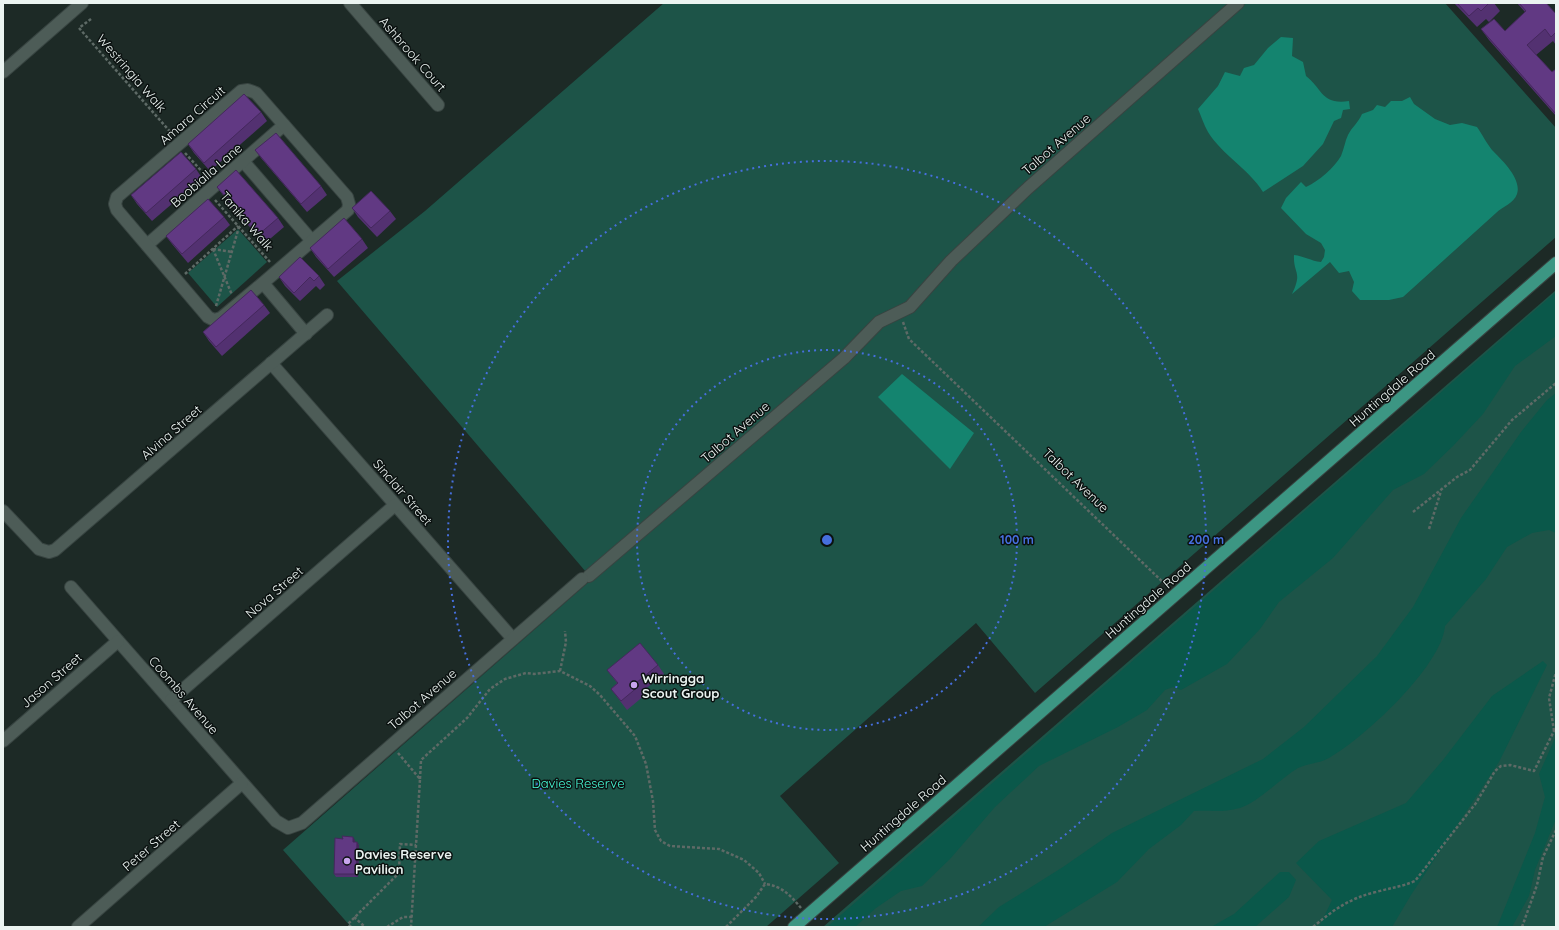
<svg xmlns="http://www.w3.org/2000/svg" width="1559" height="930" font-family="Quicksand,sans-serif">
	<rect width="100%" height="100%" fill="#1d2a26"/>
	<g fill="#1d5448">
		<path d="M664,3H1445L1556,128V237L1035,693L976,623L780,796L839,863L766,927H351L283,850L592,579L337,281L425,211Z"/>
		<path d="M238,229L267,262L217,307L188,273Z"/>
		<path d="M1556,290V927H823Z"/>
	</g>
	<g fill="#0a584a">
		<path d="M1556,292V336L1515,366L1483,414L1453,446L1424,474L1393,490L1333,558L1279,602L1260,629L1227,664L1181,690L1173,687L1165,690L1147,710L1118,727L1039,766L995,807L950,859L922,886L901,891L876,908L855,927H827Z"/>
		<path d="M1556,393V533L1549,530L1532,533L1507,547L1486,579L1445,626C1442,666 1363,739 1329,758C1319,764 1305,763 1295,770C1279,780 1257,803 1240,808C1221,813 1212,810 1194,811L1181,825L1149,849L1117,882L1044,927H978L999,907L1063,867L1112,833L1263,759L1304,727L1377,656L1413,607L1461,518L1521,432L1547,400Z"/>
		<path d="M1543,661L1547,665L1499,762L1411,895L1392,927H1319L1332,900L1296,863L1319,841L1406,803L1443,760L1492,696Z"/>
		<path d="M1556,736V819L1535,870L1529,896L1512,927H1497L1535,833L1545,797L1539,774Z"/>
		<path d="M1280,872H1289L1296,880L1289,897L1255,927H1211L1234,914Z"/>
	</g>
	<g fill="#14846f">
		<path d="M1281,37L1293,38L1292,56L1303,62L1306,76C1323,89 1321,105 1349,101L1350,109L1343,110L1341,118L1334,121L1323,144L1303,166L1263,192C1249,169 1222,155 1208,132C1204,125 1201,116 1198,109L1218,86L1225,72L1240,76L1244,68L1254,65L1268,48Z"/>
		<path d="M1410,97L1414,104L1435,119L1450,125L1462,123L1477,127C1482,134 1487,144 1492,150C1502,160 1522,179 1517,194C1514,203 1502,207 1496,213L1403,297L1389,300H1360L1352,291L1354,282L1349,271L1339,273L1330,262L1292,294C1303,271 1293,274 1294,255C1304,256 1311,261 1321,262L1324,257L1325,250L1321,243L1306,234L1281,208L1286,198L1301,182L1306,187C1319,181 1334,168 1341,156C1344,149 1345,141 1348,135C1352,127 1358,123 1362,114L1373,110L1377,105L1385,107L1391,101H1402Z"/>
		<path d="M902,374L974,433L950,469L878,397Z"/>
	</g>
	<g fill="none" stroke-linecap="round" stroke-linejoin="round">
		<defs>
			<g id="minor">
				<path d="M350,3L438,105"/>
				<path d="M3,72L82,3"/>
				<path d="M243,161L312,241"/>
				<path d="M147,245L284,125"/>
				<path d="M263,283L221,318L214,320L208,317L117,210L115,204L117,197L241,91L248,90L256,93L347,197L349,204L348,210L263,283L306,334"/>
				<path d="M271,363L513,639"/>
				<path d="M3,511L39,549L49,552L55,550L327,315"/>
				<path d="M589,576L844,358L879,322L910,307L951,261L1028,188L1238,3"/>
				<path d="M71,587L276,821L288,828L302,823L582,579"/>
				<path d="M171,700L395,505"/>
				<path d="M3,741L118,641"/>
				<path d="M78,927L242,783"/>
			</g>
			<path id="major" d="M794,927L1556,263"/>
		</defs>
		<use href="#minor" stroke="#384441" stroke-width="14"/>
		<use href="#major" stroke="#384441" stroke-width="14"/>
		<g stroke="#5e6a66" stroke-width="2.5" stroke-dasharray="3 2" stroke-linecap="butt">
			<path d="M91,19L79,28L173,135"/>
			<path d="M185,153L207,177"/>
			<path d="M215,200L270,262"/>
			<path d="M213,249L232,295"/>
			<path d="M213,249L232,252"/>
			<path d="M185,274L238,226"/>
			<path d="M216,306L239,227"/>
			<path d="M903,322L909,339L1168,587"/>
			<path d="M1413,512L1457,477L1470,470L1512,420L1556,383"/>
			<path d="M1429,529L1441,491"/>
			<path d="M560,671L566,642L565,631"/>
			<path d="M1554,731L1549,698L1556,672"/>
			<path d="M398,753L420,779L411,927"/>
			<path d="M420,779L421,760L467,718L490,689L505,679L526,673L534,674L560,671L590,686L600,695L635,736L646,764L653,801L655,830L661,841L670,846L719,849L744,860L759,873L765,884"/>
			<path d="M354,917L365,927"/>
			<path d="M351,927L348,924L399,873L400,844L416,845"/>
			<path d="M387,927L403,917H412"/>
			<path d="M726,927L756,897L765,884C782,886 790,895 801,908"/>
			<path d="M1313,927C1333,910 1350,898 1376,892C1390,888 1401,887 1415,881L1476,803L1495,771L1501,766L1510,765L1534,771L1556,727"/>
			<path d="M1522,927L1537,885L1543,857L1556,830"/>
		</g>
		<use href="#minor" stroke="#4d5c57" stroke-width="12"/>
		<use href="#major" stroke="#3c9683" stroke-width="12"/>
	</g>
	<g fill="#533171">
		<path d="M1454,3H1494L1500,11L1489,22L1486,19L1477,27Z"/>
		<path d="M1517,3H1546L1556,14V45L1553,41L1536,55L1552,72L1556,69V116L1489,40L1481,29L1505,31L1525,12Z"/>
		<path d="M261,112L267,121L210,171L194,153L188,144Z"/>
		<path d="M255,150L321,186L327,195L307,212L261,158Z"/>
		<path d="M196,169L202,178L152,221L137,204L131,195Z"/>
		<path d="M217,187L278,218L284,227L264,244L223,195Z"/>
		<path d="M352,208L390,211L396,219L377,237L358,217Z"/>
		<path d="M224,217L230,225L188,263L172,244L166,236Z"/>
		<path d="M362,239L368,248L334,277L316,257L310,248Z"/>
		<path d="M319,276L325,285L320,290L316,286L300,301L285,286L279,277Z"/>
		<path d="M264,305L270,313L222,356L209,341L203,332Z"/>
		<path d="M658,665L664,674L643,691L645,695L627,710L617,697L611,689L617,683L607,670Z"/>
		<path d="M355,840V842H357L359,845L358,877H336L334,874Z"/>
	</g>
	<g fill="#44285c">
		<path d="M353,837L355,840V845L353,842Z"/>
		<path d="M357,842L359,845L358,877L356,874Z"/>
	</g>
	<g fill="#613983" stroke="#44285c">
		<path d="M1457,3H1489L1481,11L1478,8L1469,16Z"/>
		<path d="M1519,3H1546L1556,14V32L1551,37L1545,29L1527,45L1552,72L1556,69V114L1481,29L1494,19L1505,31L1526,11Z"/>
		<path d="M244,94L261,112L204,163L188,144Z"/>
		<path d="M276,133L321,186L301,204L255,150Z"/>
		<path d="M181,152L196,169L146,213L131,195Z"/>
		<path d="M236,170L278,218L258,235L217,187Z"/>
		<path d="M371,191L390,211L371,228L352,208Z"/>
		<path d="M208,199L224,217L182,254L166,236Z"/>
		<path d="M344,218L362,239L328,269L310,248Z"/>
		<path d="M300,257L319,276L314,281L310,277L294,293L279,277Z"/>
		<path d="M251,290L264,305L216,347L203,332Z"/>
		<path d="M640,643L658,665L636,683L639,686L621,701L611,689L618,683L607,670Z"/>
		<path d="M342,836L353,837V842H357L356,874H334L335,838L343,839Z"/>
	</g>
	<g fill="none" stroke="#466fdd" stroke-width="2" stroke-dasharray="2 4">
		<circle cx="827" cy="540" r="190"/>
		<circle cx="827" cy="540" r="379"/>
	</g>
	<g fill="#c9a5ee" stroke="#0b1110" stroke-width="1.5">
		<circle cx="634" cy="685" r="4"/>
		<circle cx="347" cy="861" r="4"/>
	</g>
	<g text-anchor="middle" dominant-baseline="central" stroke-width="3" stroke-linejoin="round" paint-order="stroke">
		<g font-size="13" fill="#ebf4f1" stroke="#0b1110">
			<text transform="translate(413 54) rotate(49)">Ashbrook Court</text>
			<text transform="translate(132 73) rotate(49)">Westringia Walk</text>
			<text transform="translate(192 115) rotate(-41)">Amara Circuit</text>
			<text transform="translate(1056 144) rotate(-41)">Talbot Avenue</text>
			<text transform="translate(206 175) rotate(-41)">Boobialla Lane</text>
			<text transform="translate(247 221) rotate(49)">Tanika Walk</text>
			<text transform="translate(1392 388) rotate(-41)">Huntingdale Road</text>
			<text transform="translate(171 432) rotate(-41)">Alvina Street</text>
			<text transform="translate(735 432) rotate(-41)">Talbot Avenue</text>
			<text transform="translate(1076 480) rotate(44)">Talbot Avenue</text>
			<text transform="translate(403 492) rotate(49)">Sinclair Street</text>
			<text transform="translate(274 592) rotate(-41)">Nova Street</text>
			<text transform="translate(1148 600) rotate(-41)">Huntingdale Road</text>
			<text transform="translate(51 680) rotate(-41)">Jason Street</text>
			<text transform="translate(184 695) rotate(49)">Coombs Avenue</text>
			<text transform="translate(422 699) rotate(-41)">Talbot Avenue</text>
			<text transform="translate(903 813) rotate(-41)">Huntingdale Road</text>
			<text transform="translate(151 845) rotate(-41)">Peter Street</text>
		</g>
		<g font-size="13" font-weight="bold" fill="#ebf4f1" stroke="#0b1110" text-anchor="start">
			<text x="642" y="678">Wirringga<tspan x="642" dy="15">Scout Group</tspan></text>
			<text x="355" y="854">Davies Reserve<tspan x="355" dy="15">Pavilion</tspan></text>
		</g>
		<g font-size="13" fill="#47ffda" stroke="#0b1110">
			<text x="578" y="783">Davies Reserve</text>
		</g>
	</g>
	<circle cx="827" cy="540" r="6" fill="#466fdd" stroke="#0b1110" stroke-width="2"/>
	<g font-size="12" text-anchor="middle" font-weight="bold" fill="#466fdd" stroke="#0b1110" stroke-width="3" stroke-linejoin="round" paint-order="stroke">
		<text x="1017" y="544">100 m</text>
		<text x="1206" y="544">200 m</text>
	</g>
	<rect width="1559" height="930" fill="none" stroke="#ebf4f1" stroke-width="8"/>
</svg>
